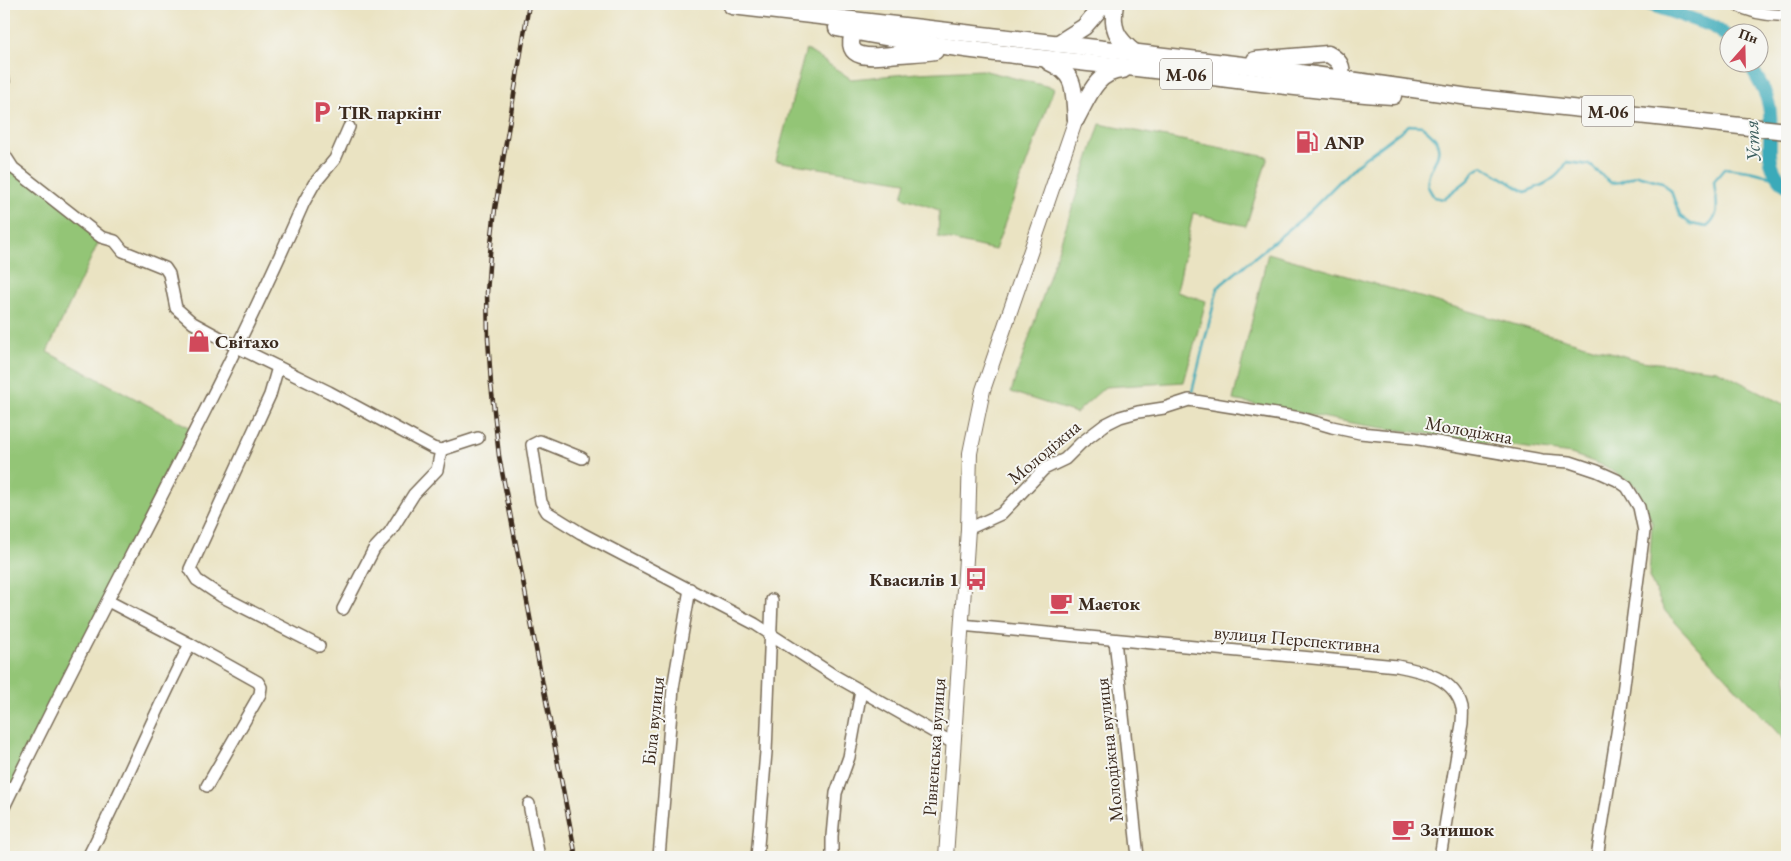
<svg xmlns="http://www.w3.org/2000/svg" width="1791" height="861" font-family="'EB Garamond',serif">
	<rect width="100%" height="100%" fill="#f6f6f2"/>
	<filter id="ink" filterUnits="userSpaceOnUse"><feTurbulence type="fractalNoise" baseFrequency=".02" numOctaves="2"/><feDisplacementMap in="SourceGraphic" scale="10" xChannelSelector="R" yChannelSelector="G"/><feConvolveMatrix kernelMatrix="1 2 1 2 8 2 1 2 1" color-interpolation-filters="sRGB"/></filter>
	<filter id="wash" filterUnits="userSpaceOnUse"><feTurbulence type="fractalNoise" baseFrequency=".0096" numOctaves="4" result="noise"/><feDisplacementMap in="SourceGraphic" scale="20" xChannelSelector="R" yChannelSelector="G"/><feGaussianBlur stdDeviation="1.12" result="paint"/><feColorMatrix in="noise" values="0 0 0 0 0 0 0 0 0 0 0 0 0 0 0 0 0 1.4 0 .05"/><feComposite in="paint" operator="in"/></filter>
	<g filter="url(#wash)">
		<rect width="100%" height="100%" fill="#eae3c2"/>
		<g fill="#93c576" stroke="#67784a">
			<path d="M806,49L851,79L917,73L982,70L1054,88L995,250L938,237L939,210L902,197L906,182L776,161Z"/>
			<path d="M1100,124L1268,157L1246,226L1193,213L1177,292L1206,301L1184,382L1105,387L1076,413L1011,392Z"/>
			<path d="M4,154L101,237L47,352L195,430L4,807Z"/>
			<path d="M1268,253L1641,361L1717,370L1787,406V743L1664,610L1649,577L1652,522L1637,487L1605,466L1571,454L1363,425L1233,400Z"/>
		</g>
		<g fill="none" stroke-linecap="round" stroke-linejoin="round">
			<path stroke="#3baab9" stroke-width="2.5" d="M1192,392L1218,287L1304,217L1358,163L1409,125L1422,126C1427,130 1433,135 1436,140C1445,157 1425,169 1428,186C1429,189 1432,194 1434,197L1443,199L1468,180L1475,171L1483,166L1525,192C1544,185 1557,180 1567,162L1590,165L1611,183L1620,182L1637,175L1662,182L1671,191L1680,216L1691,224L1707,227C1723,214 1715,199 1714,181L1725,168L1749,171L1777,178"/>
			<g stroke="#3baab9" stroke-width="14">
				<path d="M1649,4L1712,26L1728,37"/>
				<path d="M1748,62C1757,78 1769,95 1770,113C1773,142 1761,165 1787,186"/>
			</g>
		</g>
	</g>
	<g filter="url(#ink)">
		<g fill="none" stroke-linecap="round" stroke-linejoin="round">
			<defs>
				<g id="minor">
					<path d="M1735,4C1751,13 1769,16 1787,15"/>
					<path d="M4,81V105"/>
					<path d="M4,154L13,168L101,237L115,241L123,251L165,268L169,274L176,308L193,323L237,347L329,392L433,448L441,450L478,438"/>
					<path d="M278,367L270,395L190,569L197,580L221,596L319,646"/>
					<path d="M582,458L540,441L532,445L541,502L547,512L581,533L755,624L835,676L953,743"/>
					<path d="M968,529L1001,514L1044,469L1065,459L1081,443L1106,424L1120,417L1138,412L1164,408L1189,400L1301,418L1332,427L1360,433L1413,438L1542,460L1570,462L1597,471L1617,480L1627,487L1639,507L1644,531L1621,708L1597,857"/>
					<path d="M108,601L190,644L258,682L261,687L260,694L207,786"/>
					<path d="M343,609L374,549L390,532L414,494L437,470L441,450"/>
					<path d="M961,625L1397,666C1423,671 1455,678 1462,708C1463,713 1462,719 1462,724L1440,857"/>
					<path d="M1115,640L1138,857"/>
					<path d="M529,804L539,857"/>
					<path d="M4,807C101,604 214,408 304,202L314,184L335,159L349,127"/>
					<path d="M88,857C124,787 154,714 190,644"/>
					<path d="M659,857L673,688L690,589"/>
					<path d="M757,857L766,752L772,600"/>
					<path d="M832,857V836L836,793L849,757L861,691"/>
				</g>
				<path id="major" d="M946,857L968,529L970,453L983,390L1076,119"/>
				<g id="highway">
					<path d="M1115,4C1111,28 1116,38 1135,53"/>
					<path d="M732,6L1259,67L1469,97L1787,131"/>
					<path d="M864,27L854,31C840,64 880,56 899,54C911,53 923,53 935,51"/>
					<path d="M837,28C939,49 1042,58 1145,69C1228,78 1310,91 1393,96"/>
					<path d="M1057,44L1084,27L1104,4"/>
					<path d="M1255,60L1328,54C1345,63 1344,73 1335,88"/>
					<path d="M1049,62C1078,75 1073,91 1076,119"/>
					<path d="M1076,119C1088,98 1096,71 1123,70"/>
				</g>
			</defs>
			<use href="#minor" stroke="#786b57" stroke-width="14"/>
			<use href="#major" stroke="#786b57" stroke-width="16"/>
			<use href="#highway" stroke="#786b57" stroke-width="19"/>
			<use href="#minor" stroke="#fff" stroke-width="11"/>
			<use href="#major" stroke="#fff" stroke-width="14"/>
			<use href="#highway" stroke="#fff" stroke-width="16"/>
			<defs>
				<path id="rail" d="M529,4L495,209L490,253L487,293L488,338L491,384L499,456L576,857"/>
			</defs>
			<use href="#rail" stroke="#3b2a1e" stroke-width="4.5"/>
			<use href="#rail" stroke="#f6f6f2" stroke-width="2.5" stroke-dasharray="8" stroke-linecap="butt"/>
		</g>
	</g>
	<defs>
		<symbol id="parking-bare" viewBox="-9 -9 18 18"><path d="M-3.5-5.5H1a3.5 3.5 0 0 1 0 7H-1V5.5H-3.5ZM-1-3.4V-.6H.8a1.4 1.4 0 0 0 0-2.8Z" fill="#d1495b" stroke="#f6f6f2" stroke-width="2.5" paint-order="stroke"/></symbol>
		<symbol id="fuel-bare" viewBox="-9 -9 18 18"><path d="M-5.5-6h7V0h2V4h1.3V-2.5L3-4.5l.8-.8L6-3V5H2.5V1h-1V6h-7ZM-4.2-4.7v3.2H.2V-4.7Z" fill="#d1495b" stroke="#f6f6f2" stroke-width="2.5" paint-order="stroke"/></symbol>
		<symbol id="shop-bare" viewBox="-9 -9 18 18"><path d="M-5-2.5h2.3a2.7 3.5 0 0 1 5.4 0H5L5.5 6h-11ZM-1.5-2.5h3a1.5 2.3 0 0 0-3 0Z" fill="#d1495b" stroke="#f6f6f2" stroke-width="2.5" paint-order="stroke"/></symbol>
		<symbol id="bus-bare" viewBox="-9 -9 18 18"><path d="M-5-6H5V4H4V6H2V4H-2V6H-4V4H-5ZM-3.5-4V0h7V-4ZM-3.5 1.2v1.5H-2V1.2ZM2 1.2v1.5H3.5V1.2Z" fill="#d1495b" stroke="#f6f6f2" stroke-width="2.5" paint-order="stroke"/></symbol>
		<symbol id="cafe-bare" viewBox="-9 -9 18 18"><path d="M-5.5-4.5H6V0H3Q3 3.5 0 3.5H-2.5Q-5.5 3.5-5.5 0ZM3-3.2v2h1.7v-2ZM-6 4.5H4V6H-6Z" fill="#d1495b" stroke="#f6f6f2" stroke-width="2.5" paint-order="stroke"/></symbol>
	</defs>
	<g fill-rule="evenodd">
		<use href="#parking-bare" x="306" y="96" width="32" height="32"/>
		<use href="#fuel-bare" x="1291" y="126" width="32" height="32"/>
		<use href="#shop-bare" x="183" y="325" width="32" height="32"/>
		<use href="#bus-bare" x="960" y="563" width="32" height="32"/>
		<use href="#cafe-bare" x="1045" y="587" width="32" height="32"/>
		<use href="#cafe-bare" x="1387" y="813" width="32" height="32"/>
	</g>
	<g text-anchor="middle" dominant-baseline="central" stroke-width="4" stroke-linejoin="round" paint-order="stroke">
		<g fill="#f6f6f2" stroke="#73675e" stroke-width="1">
			<rect x="1160" y="58.5" width="52" height="31" rx="4"/>
			<rect x="1582" y="95.5" width="52" height="31" rx="4"/>
		</g>
		<g font-size="18" font-weight="bold" fill="#3b2a1e">
			<text x="1186" y="74">М-06</text>
			<text x="1608" y="111">М-06</text>
		</g>
		<g font-size="19" font-weight="bold" fill="#3b2a1e" stroke="#f6f6f2" text-anchor="start">
			<text x="338" y="112">TIR паркінг</text>
			<text x="1324" y="142">ANP</text>
			<text x="215" y="341">Світахо</text>
			<text x="959" y="579" text-anchor="end">Квасилів 1</text>
			<text x="1078" y="603">Маєток</text>
			<text x="1420" y="829">Затишок</text>
		</g>
		<g font-size="19" fill="#3b2a1e" stroke="#f6f6f2">
			<text transform="translate(1469 430) rotate(10)">Молодіжна</text>
			<text transform="translate(1044 452) rotate(-40)">Молодіжна</text>
			<text transform="translate(1297 639) rotate(5)">вулиця Перспективна</text>
			<text transform="translate(653 721) rotate(-84)">Біла вулиця</text>
			<text transform="translate(934 747) rotate(-86)">Рівненська вулиця</text>
			<text transform="translate(1109 750) rotate(-96)">Молодіжна вулиця</text>
		</g>
		<g font-size="20" font-style="italic" fill="#3b5d5c" stroke="#f6f6f2">
			<text transform="translate(1752 141) rotate(-94)">Устя</text>
		</g>
	</g>
	<rect width="1791" height="861" fill="none" stroke="#f6f6f2" stroke-width="20"/>
	<g transform="translate(1744 48) rotate(20)"><circle r="24" fill="#f6f6f2" stroke="#aba49d"/>
	<path d="M0-4L9 19L0 12L-9 19Z" fill="#d1495b"/>
	<text y="-8" font-size="14" font-weight="bold" text-anchor="middle" fill="#3b2a1e">Пн</text>
	</g>
</svg>
